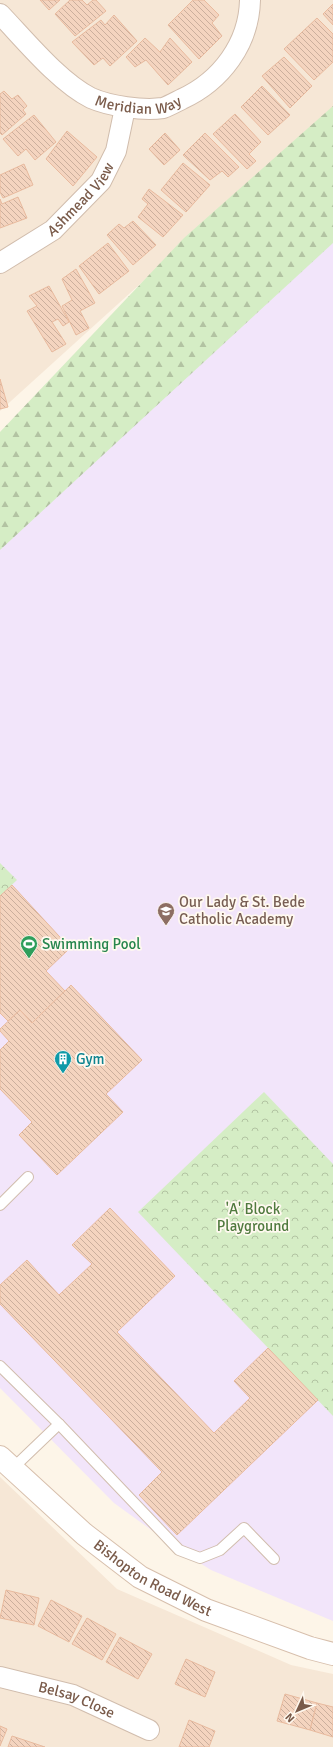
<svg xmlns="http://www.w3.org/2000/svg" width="333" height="1747" font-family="Signika,sans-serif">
	<defs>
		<pattern id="forest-firs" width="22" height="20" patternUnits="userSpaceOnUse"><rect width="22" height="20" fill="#d5edc5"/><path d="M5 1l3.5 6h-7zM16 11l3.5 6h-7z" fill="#b2c3a2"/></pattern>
		<pattern id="park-crowns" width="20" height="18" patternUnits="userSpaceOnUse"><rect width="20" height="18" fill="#d5edc5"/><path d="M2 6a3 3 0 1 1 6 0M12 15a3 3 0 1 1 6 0" fill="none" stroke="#b2c3a2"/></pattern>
		<pattern id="building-back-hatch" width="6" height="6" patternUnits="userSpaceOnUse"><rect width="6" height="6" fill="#f4d4bf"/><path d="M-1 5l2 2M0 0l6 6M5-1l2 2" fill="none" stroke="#cbaf9d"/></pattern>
	</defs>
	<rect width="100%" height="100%" fill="#fdf5e8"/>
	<g fill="#f6e7d6">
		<path d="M0,0H333V109L0,411Z"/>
		<path d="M0,1477L117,1589L291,1665L333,1674V1747H0Z"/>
	</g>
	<path fill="#f2e5fa" d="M333,123V1621L211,1570L179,1550L114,1503L0,1388V464Z"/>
	<path fill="url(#forest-firs)" d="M333,106V243L0,550V432L184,238Z"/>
	<g fill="url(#park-crowns)">
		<path d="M0,863L17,880L0,896Z"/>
		<path d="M264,1092L333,1164V1416L138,1212Z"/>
	</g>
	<g fill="url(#building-back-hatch)" stroke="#e8ba9e">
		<path d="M40,0H60L49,10Z"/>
		<path d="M70,0H82L87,5L93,0H96L106,11L75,36L55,14Z"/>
		<path d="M193,0H204L219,15L212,23L222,36L199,59L168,25Z"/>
		<path d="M333,4V25L323,14Z"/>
		<path d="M114,15L137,41L110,66L103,58L94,65L72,42L101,20L105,25Z"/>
		<path d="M317,18L333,34V62L314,80L284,49Z"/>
		<path d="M145,38L160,52L170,38L192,62L168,85L146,60L135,67L126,57Z"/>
		<path d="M284,57L312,86L290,108L262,76Z"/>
		<path d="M262,86L290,115L268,135L241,107Z"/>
		<path d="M4,91L12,99L18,95L27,106L23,110L26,114L2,135L0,133V94Z"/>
		<path d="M235,114L261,142L249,154L256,161L247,169L213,134Z"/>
		<path d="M34,115L56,142L35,160L26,149L18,156L3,139Z"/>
		<path d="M67,131L97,157L73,186L46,159Z"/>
		<path d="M165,133L180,150L164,165L149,149Z"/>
		<path d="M205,133L239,167L228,177L222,171L210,180L183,155Z"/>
		<path d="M183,163L210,185L186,212L161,190Z"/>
		<path d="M24,164L33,185L3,198L0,192V175Z"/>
		<path d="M149,189L183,215L163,237L138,217L148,204L142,199Z"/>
		<path d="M18,197L27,218L0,228V199L2,204Z"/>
		<path d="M133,221L156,245L133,265L107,235L119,224L124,228Z"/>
		<path d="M108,243L129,271L99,294L79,266Z"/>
		<path d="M76,269L95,303L80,311L89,328L76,335L62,306L72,300L62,279Z"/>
		<path d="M49,286L69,322L63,326L58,319L52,322L66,344L52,352L27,311L37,306L29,296Z"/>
		<path d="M0,379L8,407L0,409Z"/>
		<path d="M12,885L70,948L46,971L65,991L32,1023L20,1010L8,1021L0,1013V896Z"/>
		<path d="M71,985L142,1060L106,1094L123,1112L57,1175L19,1135L32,1122L0,1089V1050L9,1041L0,1031V1029L20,1010L32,1023Z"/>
		<path d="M110,1208L175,1276L117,1332L214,1433L250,1398L234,1381L268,1348L318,1400L177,1535L139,1495L162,1472L0,1304V1285L27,1260L59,1295L92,1264L72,1245Z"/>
		<path d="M6,1590L39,1598L34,1625L0,1618Z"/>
		<path d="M51,1600L82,1616L69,1642L38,1626Z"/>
		<path d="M87,1618L116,1634L102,1660L72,1644Z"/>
		<path d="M120,1637L152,1654L138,1679L106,1662Z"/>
		<path d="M186,1659L215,1672L205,1697L175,1684Z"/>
		<path d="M285,1694L317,1703L310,1730L277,1721Z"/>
		<path d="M317,1703L333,1707V1737L310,1730Z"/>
		<path d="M189,1720L215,1731L209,1747H179Z"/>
		<path d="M0,1726L7,1729L0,1746Z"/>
		<path d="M12,1736L45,1747H8Z"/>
	</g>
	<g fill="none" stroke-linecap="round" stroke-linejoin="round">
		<defs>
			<g id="lane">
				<path d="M0,1205L28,1177"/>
				<path d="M0,1366L59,1424L12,1469"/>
				<path d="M59,1424L179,1550L200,1558L220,1550L244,1528L274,1559"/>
			</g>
			<g id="street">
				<path id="s1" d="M0,14C25,40 59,82 91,98C109,106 143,111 163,108C169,106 176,102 182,99C221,81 249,44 250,0"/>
				<path id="s2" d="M0,263L53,230L101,181L116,151L125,108"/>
				<path id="s3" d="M0,1677L73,1695L149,1730"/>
			</g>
			<g id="secondary">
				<path id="s4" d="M0,1457L84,1534L140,1577L206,1610L310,1648L333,1654"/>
			</g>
		</defs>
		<use href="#lane" stroke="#d1bdad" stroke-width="12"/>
		<use href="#street" stroke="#d1bdad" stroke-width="22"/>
		<use href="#secondary" stroke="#d7bfac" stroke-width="24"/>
		<use href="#lane" stroke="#fff" stroke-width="10"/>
		<use href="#street" stroke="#fff" stroke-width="20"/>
		<use href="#secondary" stroke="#fff" stroke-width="22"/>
	</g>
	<defs>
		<symbol id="school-pin" viewBox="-11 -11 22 30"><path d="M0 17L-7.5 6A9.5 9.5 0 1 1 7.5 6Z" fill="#8d6e63" stroke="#fff9f0"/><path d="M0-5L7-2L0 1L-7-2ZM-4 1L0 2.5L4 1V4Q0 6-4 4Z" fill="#fff"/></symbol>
		<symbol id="stadium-pin" viewBox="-11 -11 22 30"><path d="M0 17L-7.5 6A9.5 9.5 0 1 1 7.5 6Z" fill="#2e9e5b" stroke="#fff9f0"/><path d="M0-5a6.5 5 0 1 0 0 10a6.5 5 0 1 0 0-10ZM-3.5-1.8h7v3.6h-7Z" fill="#fff"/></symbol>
		<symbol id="building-pin" viewBox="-11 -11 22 30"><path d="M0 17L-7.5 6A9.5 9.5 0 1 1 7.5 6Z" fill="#0f9aa8" stroke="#fff9f0"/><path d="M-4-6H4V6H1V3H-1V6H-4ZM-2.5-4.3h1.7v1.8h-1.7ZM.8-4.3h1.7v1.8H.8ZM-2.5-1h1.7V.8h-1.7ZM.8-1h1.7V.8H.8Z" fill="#fff"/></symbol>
	</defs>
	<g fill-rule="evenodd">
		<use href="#school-pin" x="156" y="901" width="20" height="27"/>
		<use href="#stadium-pin" x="19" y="934" width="20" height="27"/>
		<use href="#building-pin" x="53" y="1049" width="20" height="27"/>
	</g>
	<g text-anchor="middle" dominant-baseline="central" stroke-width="3.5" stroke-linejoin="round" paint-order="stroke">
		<g font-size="15" fill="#7a5b4a" stroke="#fff9f0">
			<text stroke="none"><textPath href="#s1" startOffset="173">Meridian Way</textPath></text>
			<text stroke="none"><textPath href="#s2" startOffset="104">Ashmead View</textPath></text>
			<text stroke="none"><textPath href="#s4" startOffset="196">Bishopton Road West</textPath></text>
			<text stroke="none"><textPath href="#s3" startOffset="80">Belsay Close</textPath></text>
		</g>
		<g font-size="15" fill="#785e54" stroke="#fff9f0" text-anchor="start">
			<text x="179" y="902">Our Lady &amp; St. Bede<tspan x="179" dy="17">Catholic Academy</tspan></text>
		</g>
		<g font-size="15" fill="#27864d" stroke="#fff9f0" text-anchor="start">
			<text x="42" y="944">Swimming Pool</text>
		</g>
		<g font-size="15" fill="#0d838f" stroke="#fff9f0" text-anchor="start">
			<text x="76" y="1059">Gym</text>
		</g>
		<g font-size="15" fill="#507a3e" stroke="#fff9f0">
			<text x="253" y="1209">'A' Block<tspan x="253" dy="17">Playground</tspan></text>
		</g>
	</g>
	<g transform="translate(297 1711) rotate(226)" stroke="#fff9f0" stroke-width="3" paint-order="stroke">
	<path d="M0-3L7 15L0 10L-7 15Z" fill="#7a5b4a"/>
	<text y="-6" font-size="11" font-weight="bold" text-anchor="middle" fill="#7a5b4a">N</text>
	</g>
</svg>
